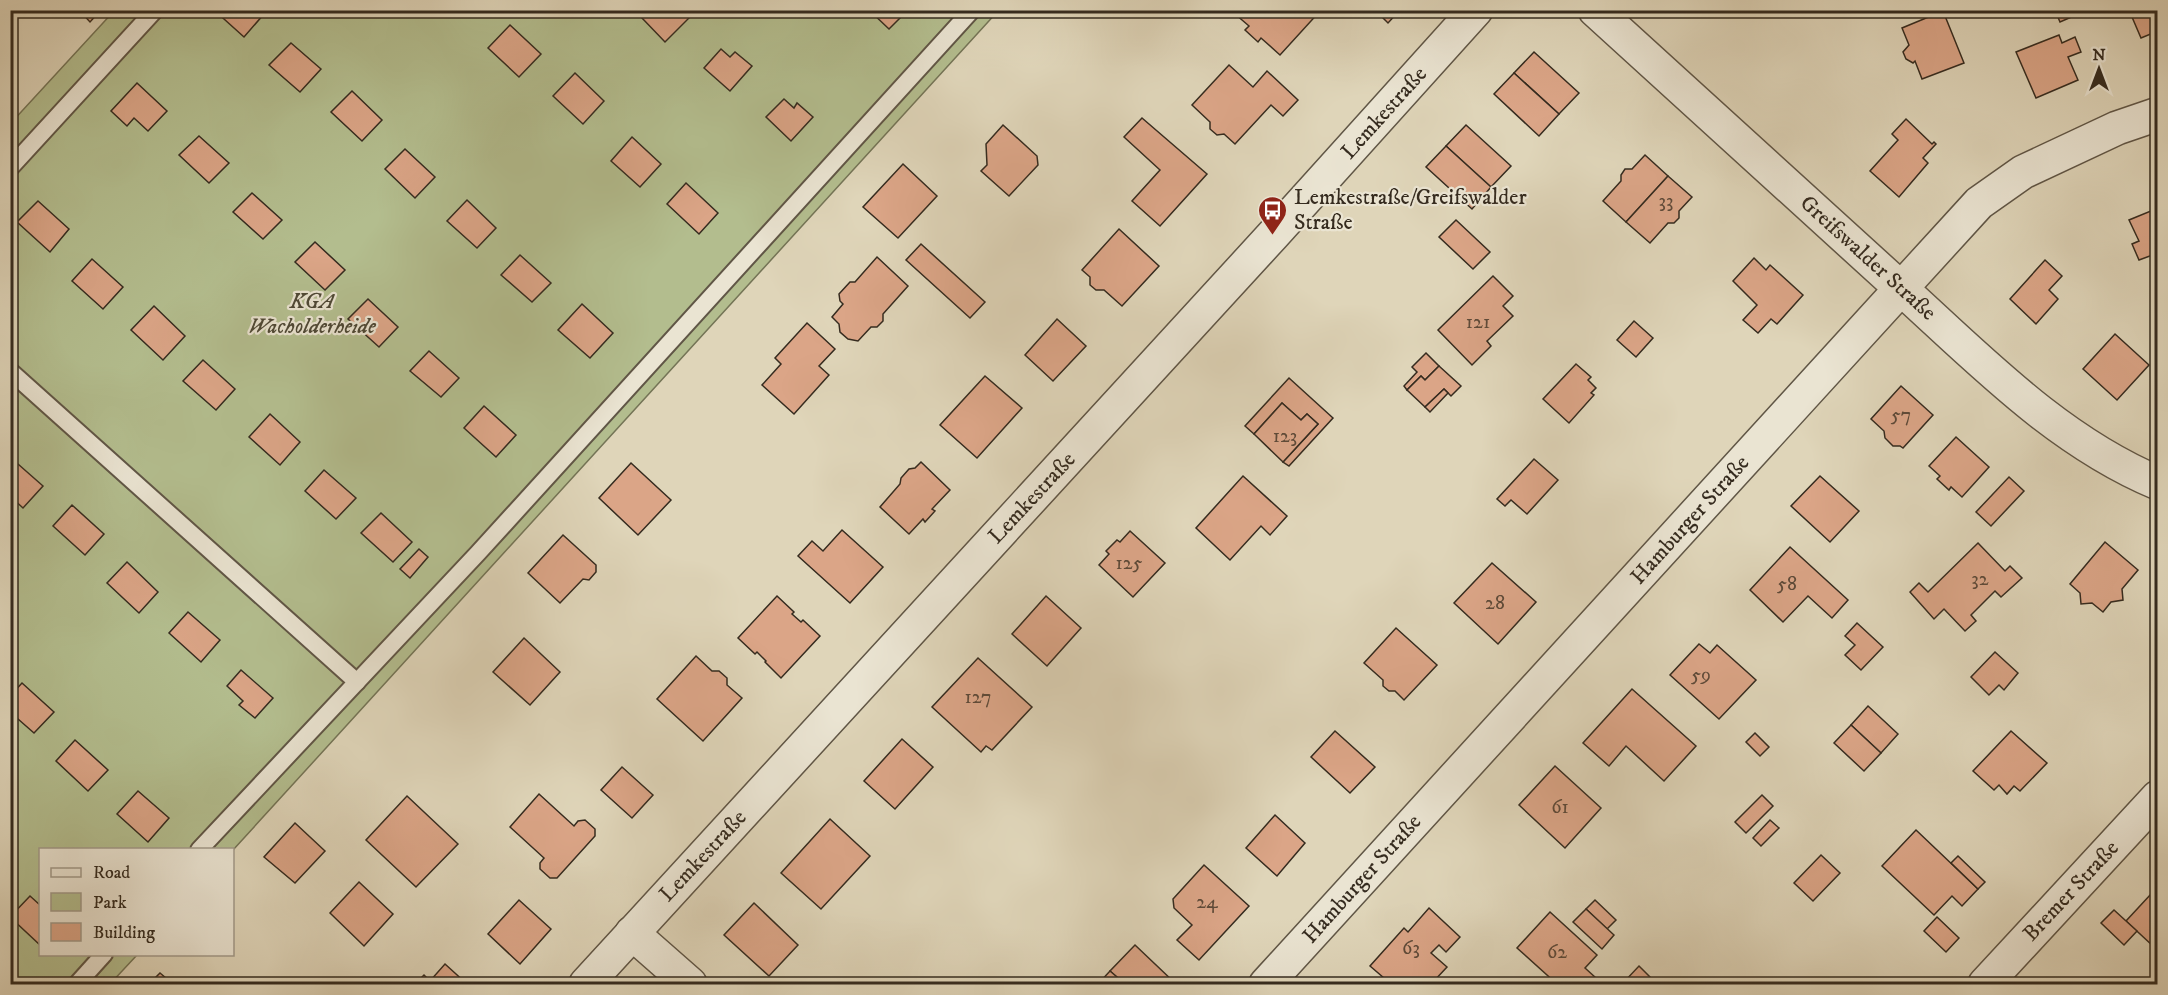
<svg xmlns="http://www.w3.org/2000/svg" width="2168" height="995" font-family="'IM FELL DW Pica',serif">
	<rect width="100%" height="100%" fill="#dfd5b9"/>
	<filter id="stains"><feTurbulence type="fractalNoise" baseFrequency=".00333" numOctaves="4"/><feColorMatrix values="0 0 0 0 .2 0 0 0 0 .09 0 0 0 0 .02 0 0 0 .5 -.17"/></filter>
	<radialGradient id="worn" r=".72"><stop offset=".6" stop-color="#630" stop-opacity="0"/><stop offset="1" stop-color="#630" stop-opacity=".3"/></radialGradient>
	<path fill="#b3bd8e" stroke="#747456" stroke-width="1.5" d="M114,11H998L233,850H40V954L137,955L110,984H11L10,124Z"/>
	<g fill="#dba587" stroke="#352b1f" stroke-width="1.5">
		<path d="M79,10H101L90,22Z"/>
		<path d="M214,10H260L264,14L244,37Z"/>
		<path d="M650,10H692L694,13L665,42L642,18Z"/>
		<path d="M869,10H908L889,29Z"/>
		<path d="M1238,10H1321L1280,55L1261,38L1258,42L1245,30L1249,26L1235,14Z"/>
		<path d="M1375,10H1400L1388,23Z"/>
		<path d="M2055,10H2083V12L2060,22Z"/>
		<path d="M2129,10H2158V31L2141,38Z"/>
		<path d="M1943,11L1964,63L1922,79L1915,61L1913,63L1906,59L1903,52L1909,45L1902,28Z"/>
		<path d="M510,25L541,54L519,77L488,48Z"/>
		<path d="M2059,35L2062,43L2075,37L2081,52L2068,57L2078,80L2036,98L2016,52Z"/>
		<path d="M291,43L321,69L300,92L269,65Z"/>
		<path d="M721,49L730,57L735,52L752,66L730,91L704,68Z"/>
		<path d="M1534,52L1579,93L1559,114L1514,73Z"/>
		<path d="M1229,65L1253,87L1267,71L1298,100L1283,116L1271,105L1235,144L1224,134L1217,135L1210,129V122L1192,105Z"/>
		<path d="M575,73L604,101L583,124L553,96Z"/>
		<path d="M1514,73L1559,114L1539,136L1494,94Z"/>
		<path d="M137,83L167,111L148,131L134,118L127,126L111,111Z"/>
		<path d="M352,91L382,120L362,141L331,112Z"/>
		<path d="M784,99L794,108L797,103L813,117L791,141L766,117Z"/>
		<path d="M1142,118L1207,174L1160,226L1132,201L1160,170L1124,137Z"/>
		<path d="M1906,119L1932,144L1934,142L1936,144L1923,158L1928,163L1899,197L1870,171L1898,140L1892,134Z"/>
		<path d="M1003,125L1037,156L1038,165L1009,196L981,171L987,165L986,144Z"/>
		<path d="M1466,125L1511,166L1491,187L1446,146Z"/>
		<path d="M199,136L229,163L209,183L179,155Z"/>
		<path d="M632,137L661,164L640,187L611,161Z"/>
		<path d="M1446,146L1491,187L1472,209L1426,167Z"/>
		<path d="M405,149L435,177L415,198L385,169Z"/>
		<path d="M1645,155L1668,176L1626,222L1603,201L1621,181V175L1625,169H1632Z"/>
		<path d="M903,164L937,196L898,238L863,207Z"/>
		<path d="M1668,176L1692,197L1679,211V218L1674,223H1668L1650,243L1626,222Z"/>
		<path d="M686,183L718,213L699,234L667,204Z"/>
		<path d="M252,193L282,220L263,239L233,212Z"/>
		<path d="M467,200L496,228L477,248L447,221Z"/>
		<path d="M38,201L69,229L50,252L17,222Z"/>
		<path d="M2158,208V253L2139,260L2132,244L2139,241L2129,220Z"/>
		<path d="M1456,220L1490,252L1473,269L1439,237Z"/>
		<path d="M1119,229L1159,266L1122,306L1104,290H1096L1090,285V277L1082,270Z"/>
		<path d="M315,242L345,270L325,290L295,262Z"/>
		<path d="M921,244L985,302L970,318L906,260Z"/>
		<path d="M520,255L551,283L532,302L501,275Z"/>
		<path d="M877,257L908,286L883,314V321L877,327H871L858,341L848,339L840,332L839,324L832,317L843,304L840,301L839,294L850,282H855Z"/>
		<path d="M1754,258L1766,270L1770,265L1803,295L1777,324L1771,319L1758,333L1743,320L1757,305L1733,281Z"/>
		<path d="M92,259L123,287L103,309L72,281Z"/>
		<path d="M2045,260L2062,276L2049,290L2058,299L2036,324L2010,299Z"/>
		<path d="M1493,276L1513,296L1503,306L1513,316L1487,341L1491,346L1472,365L1438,330Z"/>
		<path d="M368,299L398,327L379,347L348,319Z"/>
		<path d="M582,304L613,333L590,358L558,330Z"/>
		<path d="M154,306L185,336L163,360L131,330Z"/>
		<path d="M1057,319L1086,346L1053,381L1025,355Z"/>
		<path d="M1634,321L1653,338L1636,357L1617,340Z"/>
		<path d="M807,323L835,349L819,366L829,375L794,414L762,385L781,364L775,358Z"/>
		<path d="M2115,334L2149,365L2117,400L2083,369Z"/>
		<path d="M429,351L459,378L441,397L410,371Z"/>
		<path d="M1426,353L1439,366L1425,380L1421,376L1407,390L1404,386L1417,372L1412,367Z"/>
		<path d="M203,360L235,389L216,410L183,381Z"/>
		<path d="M1576,364L1591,377L1588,380L1596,388L1591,393L1594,395L1569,423L1543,399Z"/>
		<path d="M1439,366L1461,386L1451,396L1444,389L1425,407L1407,390L1421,376L1425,380Z"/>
		<path d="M985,376L1022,408L977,458L940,425Z"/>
		<path d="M1289,378L1333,418L1289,466L1283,462L1318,424L1307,414L1301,420L1282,403L1254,434L1245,426Z"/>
		<path d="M1901,386L1933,415L1903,448L1900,446H1893L1885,438L1884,431L1871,419Z"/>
		<path d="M1444,389L1448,393L1430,412L1425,407Z"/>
		<path d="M1282,403L1301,420L1307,414L1318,424L1283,462L1254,434Z"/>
		<path d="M484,406L516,435L496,457L464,428Z"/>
		<path d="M270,414L300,442L280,465L249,437Z"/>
		<path d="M1956,437L1989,467L1962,497L1951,487L1949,490L1937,479L1940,476L1929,466Z"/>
		<path d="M10,457L43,486L23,508L10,496Z"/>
		<path d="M1534,459L1558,480L1527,514L1511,500L1505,506L1497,499Z"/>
		<path d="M921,462L950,490L932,509L935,511L925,522L923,519L909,534L880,507L900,484L901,478L909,469L915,468Z"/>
		<path d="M631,463L671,500L638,535L599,498Z"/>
		<path d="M324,470L356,498L336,519L305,491Z"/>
		<path d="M1243,476L1287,516L1270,535L1261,526L1230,560L1196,528Z"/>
		<path d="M1820,476L1859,511L1830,542L1791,506Z"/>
		<path d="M2009,477L2024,491L1991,526L1976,512Z"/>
		<path d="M72,505L104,534L85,555L53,526Z"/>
		<path d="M381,513L412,542L393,562L361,533Z"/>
		<path d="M842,530L883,567L850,603L798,556L812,541L823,551Z"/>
		<path d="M1130,531L1165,563L1133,597L1099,565L1109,554L1106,551L1117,540L1120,542Z"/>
		<path d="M563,535L596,565V572L589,580L583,579L560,603L528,573Z"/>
		<path d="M2105,542L2138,570L2122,589L2123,600L2111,602L2103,612L2092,603L2081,604L2080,593L2070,584Z"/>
		<path d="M1978,543L2005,571L2010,566L2022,578L2001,597L1995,591L1971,615L1976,621L1965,631L1944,609L1934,619L1910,592L1919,583L1928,592Z"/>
		<path d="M1790,547L1848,600L1832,618L1808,596L1783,622L1750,590Z"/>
		<path d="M419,549L428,557L410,578L400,569Z"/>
		<path d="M127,562L158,592L139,613L107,583Z"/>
		<path d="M1492,563L1536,602L1498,644L1454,603Z"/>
		<path d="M777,596L794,612L792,614L801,622L803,620L820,636L781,678L765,662L766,661L757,652L755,654L738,638Z"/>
		<path d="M1046,596L1081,628L1047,666L1012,634Z"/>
		<path d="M188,612L220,640L201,662L169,633Z"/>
		<path d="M1857,623L1883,647L1861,670L1845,655L1855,645L1845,636Z"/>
		<path d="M1396,628L1437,665L1404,700L1395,691H1389L1383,686V680L1364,663Z"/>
		<path d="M524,638L560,672L530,705L493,672Z"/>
		<path d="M1699,644L1710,653L1717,645L1756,680L1719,719L1670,675Z"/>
		<path d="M1995,652L2018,673L2004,690L1999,685L1989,695L1971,677Z"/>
		<path d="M696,656L712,671H719L727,678V685L742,698L703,741L657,699Z"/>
		<path d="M978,658L1032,707L992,750L986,746L981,752L932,707Z"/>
		<path d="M241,670L273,698L255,718L239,705L243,701L227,686Z"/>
		<path d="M22,683L54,712L34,733L10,712V696Z"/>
		<path d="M1632,689L1696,746L1664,781L1626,746L1609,766L1583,743Z"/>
		<path d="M1868,706L1898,734L1881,753L1851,725Z"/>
		<path d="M1851,725L1881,753L1864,771L1834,743Z"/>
		<path d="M1335,731L1375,767L1350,793L1311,757Z"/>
		<path d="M2011,731L2047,763L2020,791L2014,786L2007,794L1999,785L1994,790L1973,771Z"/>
		<path d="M1755,733L1769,747L1760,756L1746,742Z"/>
		<path d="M902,739L933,767L895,809L864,781Z"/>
		<path d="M75,740L108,770L88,791L56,761Z"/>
		<path d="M1555,766L1601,808L1565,848L1519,805Z"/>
		<path d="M622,767L653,795L632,818L601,790Z"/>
		<path d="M138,791L169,818L148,842L117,814Z"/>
		<path d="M539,794L574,826L578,821L585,820L595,829V836L557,878H550L540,869V863L544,858L510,827Z"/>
		<path d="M1762,795L1773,806L1746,833L1735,822Z"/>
		<path d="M407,796L458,844L416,887L366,840Z"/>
		<path d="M1275,815L1305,843L1277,876L1246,848Z"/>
		<path d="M830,819L870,856L821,909L781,873Z"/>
		<path d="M1770,820L1779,828L1761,846L1753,838Z"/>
		<path d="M295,823L325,851L295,883L264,857Z"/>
		<path d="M1916,830L1978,889L1962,906L1952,896L1934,915L1882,866Z"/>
		<path d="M1821,855L1840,873L1813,901L1794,883Z"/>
		<path d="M1958,856L1985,882L1978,889L1951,863Z"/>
		<path d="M1204,865L1249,906L1199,960L1177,940L1192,925L1174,908L1173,899Z"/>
		<path d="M359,882L393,914L364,946L330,913Z"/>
		<path d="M2151,894L2158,900V942L2153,946L2126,921Z"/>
		<path d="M30,896L40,905V945L10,917Z"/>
		<path d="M519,900L551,929L520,964L488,934Z"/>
		<path d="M1595,900L1616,920L1607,929L1586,909Z"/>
		<path d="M754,903L798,945L769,976L724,935Z"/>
		<path d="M1429,908L1460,937L1446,952L1439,945L1431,953L1447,967L1433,982L1428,978L1422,984H1391L1370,966L1404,928L1408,932Z"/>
		<path d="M1586,909L1614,935L1602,949L1573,922Z"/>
		<path d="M2114,910L2137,931L2124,945L2101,923Z"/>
		<path d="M1550,912L1597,955L1585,968L1596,978L1590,984H1557L1517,948Z"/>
		<path d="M1937,917L1959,938L1946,952L1924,931Z"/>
		<path d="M1135,945L1176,984H1125L1110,971Z"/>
		<path d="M445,964L467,984H415L424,975L430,981Z"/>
		<path d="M1639,966L1656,983L1655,984L1623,983Z"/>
		<path d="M1110,971L1125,984H1098Z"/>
		<path d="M160,973L173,984H149Z"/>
	</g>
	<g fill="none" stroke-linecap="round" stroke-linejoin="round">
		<defs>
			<g id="service">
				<path d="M10,168L155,10"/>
				<path d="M10,371L357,682"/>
				<path d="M199,850L478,553L972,10"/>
				<path d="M77,984L104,954"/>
			</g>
			<g id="minor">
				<path d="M1595,10C1695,101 1795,192 1895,283C1976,356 2055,440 2158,483"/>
				<path d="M632,933L690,984"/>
				<path d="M586,984L1273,235L1476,10"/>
				<path d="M1266,984L1979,203L2023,172L2117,128L2158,114"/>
				<path d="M1985,984L2158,797"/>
			</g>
		</defs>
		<use href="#service" stroke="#605646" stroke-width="20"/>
		<use href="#minor" stroke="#605646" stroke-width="36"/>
		<use href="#service" stroke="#eae4d2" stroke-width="16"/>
		<use href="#minor" stroke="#eae4d2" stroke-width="33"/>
	</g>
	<defs>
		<symbol id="bus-pin" viewBox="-11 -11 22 30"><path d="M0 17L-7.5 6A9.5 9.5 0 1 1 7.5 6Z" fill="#8f2418" stroke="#eae4d2"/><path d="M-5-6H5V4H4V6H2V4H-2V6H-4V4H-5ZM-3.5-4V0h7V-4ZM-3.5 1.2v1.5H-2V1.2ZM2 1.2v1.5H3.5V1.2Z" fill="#fff"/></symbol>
	</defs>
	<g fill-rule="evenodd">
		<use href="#bus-pin" x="1256" y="194" width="33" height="45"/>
	</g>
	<g text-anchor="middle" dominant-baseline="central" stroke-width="4.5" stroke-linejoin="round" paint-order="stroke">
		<g font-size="20" fill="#5e4a39">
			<text x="1666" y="201">33</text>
			<text x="1478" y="322">121</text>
			<text x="1901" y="415">57</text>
			<text x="1285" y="436">123</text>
			<text x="1129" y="563">125</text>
			<text x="1980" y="579">32</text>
			<text x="1787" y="584">58</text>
			<text x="1495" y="603">28</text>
			<text x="1701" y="675">59</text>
			<text x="978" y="697">127</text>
			<text x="1560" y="807">61</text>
			<text x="1207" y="902">24</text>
			<text x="1411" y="948">63</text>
			<text x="1557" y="952">62</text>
		</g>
		<g font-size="22" fill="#352b1f" stroke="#eae4d2">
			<text transform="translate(1384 113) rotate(-48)">Lemkestraße</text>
			<text transform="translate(1868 258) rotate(42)">Greifswalder Straße</text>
			<text transform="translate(1032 498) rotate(-47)">Lemkestraße</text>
			<text transform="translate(1690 520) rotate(-48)">Hamburger Straße</text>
			<text transform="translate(703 856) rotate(-47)">Lemkestraße</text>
			<text transform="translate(1362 879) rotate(-48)">Hamburger Straße</text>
			<text transform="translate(2071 891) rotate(-47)">Bremer Straße</text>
		</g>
		<g font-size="22" fill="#352b1f" stroke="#eae4d2" text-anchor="start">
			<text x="1294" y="197">Lemkestraße/Greifswalder<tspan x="1294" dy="25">Straße</tspan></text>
		</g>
		<g font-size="22" font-style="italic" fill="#4e4835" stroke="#eae4d2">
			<text x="312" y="301">KGA<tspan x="312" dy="25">Wacholderheide</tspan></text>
		</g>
	</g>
	<rect width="2168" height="995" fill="none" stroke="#dfd5b9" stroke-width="36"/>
	<rect x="12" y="12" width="2144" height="971" fill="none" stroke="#352b1f" stroke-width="3"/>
	<rect x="18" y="18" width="2132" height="959" fill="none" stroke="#352b1f" stroke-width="1.5"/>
	<rect x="39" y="848" width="195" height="108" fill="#eae4d2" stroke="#a29a8a" stroke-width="1.5"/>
	<rect x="51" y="868" width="30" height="9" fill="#eae4d2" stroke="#a29a8a" stroke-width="1.5"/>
	<text x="93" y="878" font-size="18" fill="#352b1f">Road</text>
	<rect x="51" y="893" width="30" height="18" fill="#b3bd8e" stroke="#a29a8a" stroke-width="1.5"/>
	<text x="93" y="908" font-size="18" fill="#352b1f">Park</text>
	<rect x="51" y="923" width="30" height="18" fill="#dba587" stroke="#a29a8a" stroke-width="1.5"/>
	<text x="93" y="938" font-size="18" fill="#352b1f">Building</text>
	<g transform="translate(2099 69)" stroke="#eae4d2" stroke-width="4.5" paint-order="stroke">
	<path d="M0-4.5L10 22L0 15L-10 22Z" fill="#352b1f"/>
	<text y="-9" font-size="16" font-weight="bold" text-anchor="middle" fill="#352b1f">N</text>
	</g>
	<rect width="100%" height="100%" filter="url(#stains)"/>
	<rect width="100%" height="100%" fill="url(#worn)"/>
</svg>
